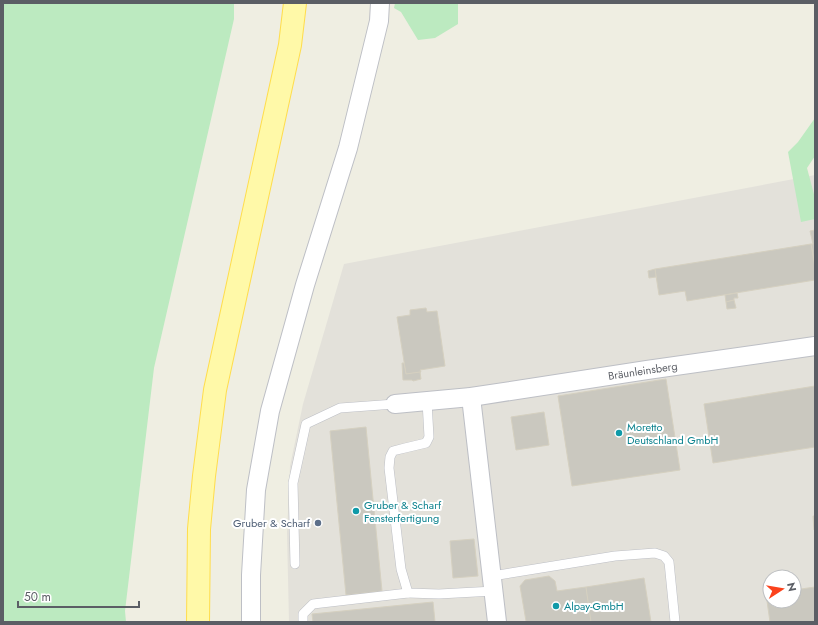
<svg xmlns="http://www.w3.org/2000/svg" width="818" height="625" font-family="Jost,sans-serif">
	<rect width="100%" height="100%" fill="#efeee2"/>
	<path fill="#e3e1da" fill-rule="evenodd" d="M815,175V622H289L287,533L290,466L303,404L344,264ZM770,577H794V601H770Z"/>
	<g fill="#bceac0">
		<path d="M3,3H234V19L154,368L125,611L126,622H3Z"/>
		<path d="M395,3H458V24L435,38L418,40L401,12L394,8Z"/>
		<path d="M815,118V156L807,168L815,198V219L801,222L788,152L798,142Z"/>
	</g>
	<g fill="#cac8bf" stroke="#d5d0c0">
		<path d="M815,230V267L811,244H813L810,231Z"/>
		<path d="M811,244L815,267V280L687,301L685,291L659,295L655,269Z"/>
		<path d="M655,269L656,277L649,278L648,271Z"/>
		<path d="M737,293L738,298H734V300L726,302L725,295Z"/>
		<path d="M734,300L736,308L727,309L726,302Z"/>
		<path d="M426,308L427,312L437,311L445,366L420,370L421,372L406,374L397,317L410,315V310Z"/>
		<path d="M402,363H404L406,374L420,372L421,379L413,381L412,380H403Z"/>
		<path d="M666,379L680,470L572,486L558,396Z"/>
		<path d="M815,386V447L713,463L704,404Z"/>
		<path d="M544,412L549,445L516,450L511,417Z"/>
		<path d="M366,427L382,591L346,595L330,431Z"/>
		<path d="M813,516H815V530H814Z"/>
		<path d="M474,539L478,576L453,578L450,541Z"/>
		<path d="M549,576L555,581L557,591L586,587L591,622H527L526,621L520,586L525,580Z"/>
		<path d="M644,578L651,622H591L586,587Z"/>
		<path d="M815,587V622H770L766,594H770V601H794V590Z"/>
		<path d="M433,602L435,622H313L312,614Z"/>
	</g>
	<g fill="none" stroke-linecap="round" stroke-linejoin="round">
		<defs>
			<g id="lane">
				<path d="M427,401L429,437L426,443L405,448L393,451L390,457L389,468L401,569L408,593L439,594L494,591"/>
				<path d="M295,564L293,483L306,424L340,408L395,404"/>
				<path d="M492,576L615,556L655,553L664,556L669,562L675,622"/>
				<path d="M303,622V614L313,604L408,593"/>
			</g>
			<g id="street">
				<path d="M471,397L497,622"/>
				<path id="s1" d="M395,404L471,397L647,370L815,346"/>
				<path d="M251,622V575L256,490L270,411L305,285L348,148L379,21L380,3"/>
			</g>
			<path id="primary" d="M198,622L199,529L204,476L215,390L290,45L295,3"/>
		</defs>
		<use href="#lane" stroke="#bdbfc5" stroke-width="10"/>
		<use href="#street" stroke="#bdbfc5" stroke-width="20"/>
		<use href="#primary" stroke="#ffdd4c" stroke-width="24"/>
		<use href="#lane" stroke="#fff" stroke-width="9"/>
		<use href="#street" stroke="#fff" stroke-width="18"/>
		<use href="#primary" stroke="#fff9a8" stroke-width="22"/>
	</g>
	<g fill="#0f9aa8" stroke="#fff" stroke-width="1.5">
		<circle cx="619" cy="433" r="4"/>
		<circle cx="356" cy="511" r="4"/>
		<circle cx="556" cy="606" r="4"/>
	</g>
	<circle fill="#5c6f8a" stroke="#fff" stroke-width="1.5" cx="318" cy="523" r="4"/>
	<g text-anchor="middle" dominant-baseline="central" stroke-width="4" stroke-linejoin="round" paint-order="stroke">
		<g font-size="11" fill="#5b5e65" stroke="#fff">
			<text stroke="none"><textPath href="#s1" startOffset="250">Bräunleinsberg</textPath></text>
		</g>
		<g font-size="11" fill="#0d838f" stroke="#fff" text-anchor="start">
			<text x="627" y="427">Moretto<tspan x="627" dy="13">Deutschland GmbH</tspan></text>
			<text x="364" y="505">Gruber &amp; Scharf<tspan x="364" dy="13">Fensterfertigung</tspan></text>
			<text x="564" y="606">Alpay-GmbH</text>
		</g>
		<g font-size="11" fill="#4e5e75" stroke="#fff" text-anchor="end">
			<text x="310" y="523">Gruber &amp; Scharf</text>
		</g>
	</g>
	<rect width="818" height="625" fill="none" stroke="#5b5e65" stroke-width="8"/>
	<g transform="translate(782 589) rotate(78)"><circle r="19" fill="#ffffff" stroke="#bdbfc1"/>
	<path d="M0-3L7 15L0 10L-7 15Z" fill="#fb421c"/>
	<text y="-6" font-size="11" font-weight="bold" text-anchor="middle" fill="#5b5e65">N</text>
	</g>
	<path d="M18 601v6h121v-6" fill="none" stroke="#5b5e65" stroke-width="2"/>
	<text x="24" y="601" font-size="12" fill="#5b5e65" stroke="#ffffff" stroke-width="3" paint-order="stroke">50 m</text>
</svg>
